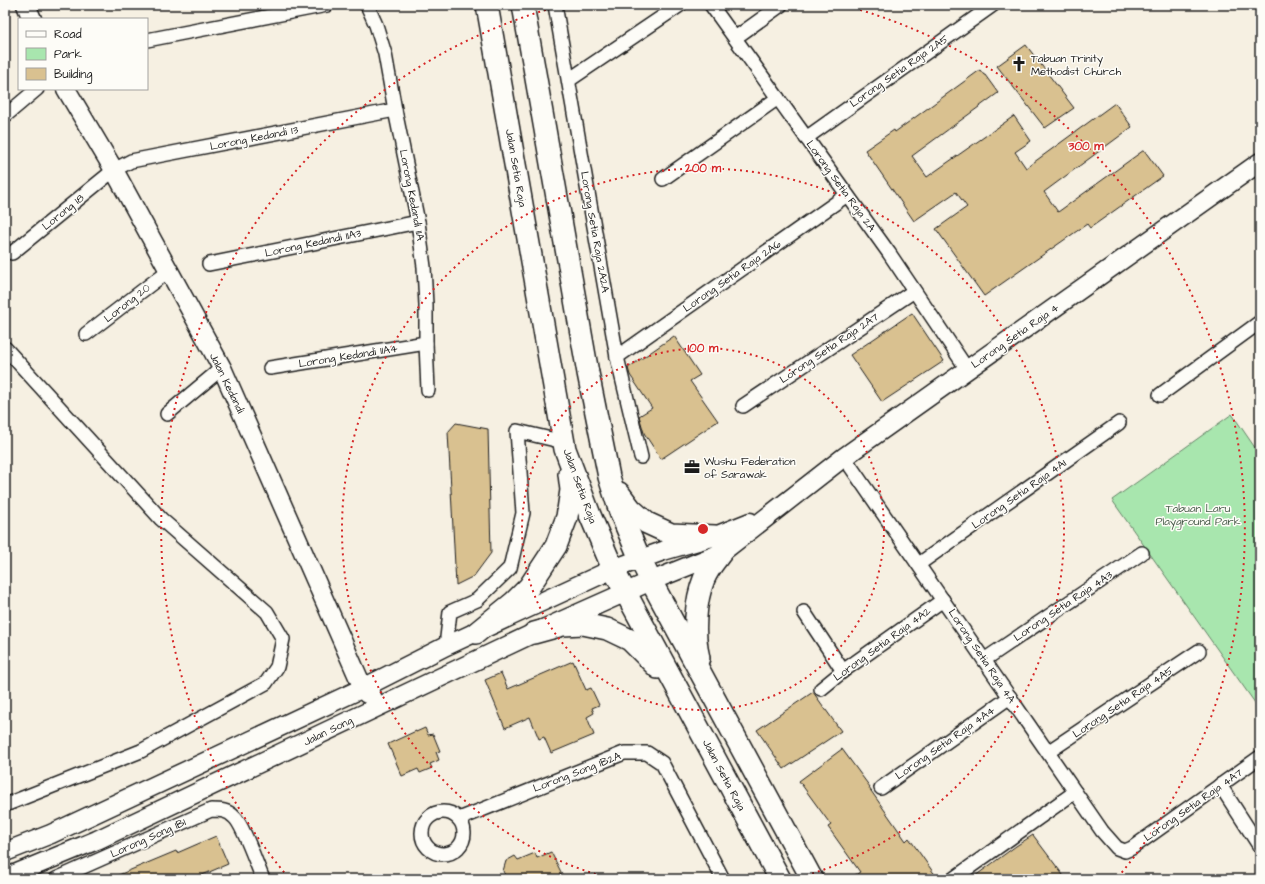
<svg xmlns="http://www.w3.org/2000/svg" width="1265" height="884" font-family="'Architects Daughter',sans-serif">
	<rect width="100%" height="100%" fill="#f6f0e2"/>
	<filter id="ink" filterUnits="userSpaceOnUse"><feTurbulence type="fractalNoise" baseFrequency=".025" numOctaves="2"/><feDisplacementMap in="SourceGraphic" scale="8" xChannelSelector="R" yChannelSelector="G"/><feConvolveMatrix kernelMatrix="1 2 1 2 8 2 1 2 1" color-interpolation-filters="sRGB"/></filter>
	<g filter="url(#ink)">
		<path fill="#a8e6ae" stroke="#628165" d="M1232,414L1260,455V710L1112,500Z"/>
		<g fill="#d9c190" stroke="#1c1c1c">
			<path d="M1026,45L1074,108L1045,128L997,66Z"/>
			<path d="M980,70L984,75H985L998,93L912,156L927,177L1014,116L1031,141L1015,152L1026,168L1115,103L1132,127L1044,192L1058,212L1144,150L1163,176L1090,228L1087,224L984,296L936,229L967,207L956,192L914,221L865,150L894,130L895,132Z"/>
			<path d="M912,313L944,361L882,402L850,355Z"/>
			<path d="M674,336L700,375L690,381L718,421L661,459L644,433L639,416L652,408L630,375L628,368Z"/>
			<path d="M456,423L488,429L491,553L474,576L456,585L448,432Z"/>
			<path d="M573,661L586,690L591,688L599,705L592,708L594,713L587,717L594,735L551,753L544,737L539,739L530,717L505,728L485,680L501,673L508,689Z"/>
			<path d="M813,692L841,731L784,769L757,730Z"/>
			<path d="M425,728L428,735L433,734L440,751L436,752L439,760L430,764L432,768L420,773L418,769L402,776L388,744L416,731V732Z"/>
			<path d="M842,749L870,787L869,788L906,841L909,838L938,879H849L860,872L828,827L831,825L799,781Z"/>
			<path d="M1033,835L1066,879H971L1016,846Z"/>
			<path d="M216,836L228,864L193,879H109L176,851L177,853Z"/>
			<path d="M551,852L562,874L551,879H507L503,871L506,861L515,856L518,860L535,853L537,858Z"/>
		</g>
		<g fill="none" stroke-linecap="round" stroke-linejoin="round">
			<defs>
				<g id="street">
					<path d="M367,5L376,25L385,54L395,110L418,222L424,267L426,305V343L428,390"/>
					<path d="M555,5L617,357L641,457"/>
					<path d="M711,5L889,253L967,369"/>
					<path d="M735,38L781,5"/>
					<path d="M147,40L327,5"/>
					<path d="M569,80L680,5"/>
					<path d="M5,116L37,89"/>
					<path d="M806,138L993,5"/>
					<path d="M663,179L778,98"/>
					<path d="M12,253L114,170L131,161L395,110"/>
					<path d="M209,264L418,222"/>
					<path d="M86,334L168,271"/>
					<path d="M5,348L161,519L267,612L283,639L277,667L266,683L141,751L5,805"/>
					<path d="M617,357L847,195"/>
					<path d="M270,368L426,343"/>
					<path d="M1160,395L1260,322"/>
					<path d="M743,406L914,291"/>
					<path d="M167,414L222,368"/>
					<path d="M844,457L1102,831L1117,848L1125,851L1132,848L1260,757"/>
					<path d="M919,564L1119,423"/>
					<path d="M804,612L843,671"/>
					<path d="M446,646L450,612L477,600L510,568L523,513L517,431L564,442"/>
					<path d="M984,660L1142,553"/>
					<path d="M821,689L843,671L943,600"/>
					<path d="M1048,752L1199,651"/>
					<path d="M1220,785L1260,847"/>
					<path d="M881,788L1010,697"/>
					<circle cx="443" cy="833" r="21"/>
					<path d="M459,819L624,753H647L662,763L723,879"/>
					<path d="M56,879L211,810C220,810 228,810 234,817C243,824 257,866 263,879"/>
					<path d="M953,879L1075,792"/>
				</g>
				<g id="secondary">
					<path d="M26,5L32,19"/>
					<path d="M66,89L114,170L222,368L363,688L367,694L372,696"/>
					<path d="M5,852L51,834L363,688L446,646L613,569L663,551L715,536L750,522"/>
					<path d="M5,878L97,840L534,633L651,581L721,553L844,457L1260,162"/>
				</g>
				<g id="primary">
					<path d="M487,5L565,449L590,515L613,569L780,879"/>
					<path d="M523,5L588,373L609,477L620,512L640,559L651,581L812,879"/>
					<path d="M619,493L631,509L647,523L671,534L715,536"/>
					<path d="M476,633L514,602L529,587L556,546L567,517L571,490L569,474"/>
					<path d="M534,633L563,625L583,624L607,629L630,640L658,668"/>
					<path d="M699,658C693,635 695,601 704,579C708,569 715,561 721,553"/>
				</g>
			</defs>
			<use href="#street" stroke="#1c1c1c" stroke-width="16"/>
			<use href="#secondary" stroke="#1c1c1c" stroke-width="21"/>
			<use href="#primary" stroke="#1c1c1c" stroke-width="24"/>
			<use href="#street" stroke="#fdfcf7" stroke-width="13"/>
			<use href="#secondary" stroke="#fdfcf7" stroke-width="18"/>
			<use href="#primary" stroke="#fdfcf7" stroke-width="21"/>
		</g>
	</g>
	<g fill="none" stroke="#d62828" stroke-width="2" stroke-dasharray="2 4">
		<circle cx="703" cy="529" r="181"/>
		<path d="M613 879A361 361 0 1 1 793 879"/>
		<path d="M288 877A542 542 0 0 1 563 5M843 5A542 542 0 0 1 1118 877"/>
	</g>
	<defs>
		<symbol id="church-bare" viewBox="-9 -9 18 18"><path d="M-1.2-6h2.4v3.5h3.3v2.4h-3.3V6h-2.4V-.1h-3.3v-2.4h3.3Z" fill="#1c1c1c" stroke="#fdfcf7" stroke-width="2.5" paint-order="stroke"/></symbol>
		<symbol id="office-bare" viewBox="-9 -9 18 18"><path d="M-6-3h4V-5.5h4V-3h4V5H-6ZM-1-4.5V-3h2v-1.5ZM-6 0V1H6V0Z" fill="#1c1c1c" stroke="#fdfcf7" stroke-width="2.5" paint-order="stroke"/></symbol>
	</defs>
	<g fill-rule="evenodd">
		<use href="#church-bare" x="1008" y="53" width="22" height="22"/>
		<use href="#office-bare" x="681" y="456" width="22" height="22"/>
	</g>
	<g text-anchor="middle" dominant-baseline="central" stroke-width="3" stroke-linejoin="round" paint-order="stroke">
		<g font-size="11" fill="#1c1c1c" stroke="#fdfcf7" text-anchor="start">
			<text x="1031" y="58">Tabuan Trinity<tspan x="1031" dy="13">Methodist Church</tspan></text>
			<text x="704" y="461">Wushu Federation<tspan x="704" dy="13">of Sarawak</tspan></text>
		</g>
		<g font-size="11" fill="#1c1c1c" stroke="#fdfcf7">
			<text transform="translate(899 71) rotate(-35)">Lorong Setia Raja 2A5</text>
			<text transform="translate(254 138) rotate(-11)">Lorong Kedandi 13</text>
			<text transform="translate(516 168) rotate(80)">Jalan Setia Raja</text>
			<text transform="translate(841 186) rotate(54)">Lorong Setia Raja 2A</text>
			<text transform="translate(412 195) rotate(79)">Lorong Kedandi 11A</text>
			<text transform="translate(63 212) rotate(-39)">Lorong 18</text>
			<text transform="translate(595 232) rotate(80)">Lorong Setia Raja 2A2A</text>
			<text transform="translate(313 243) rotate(-12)">Lorong Kedandi 11A3</text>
			<text transform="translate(732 276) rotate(-35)">Lorong Setia Raja 2A6</text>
			<text transform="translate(127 303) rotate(-38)">Lorong 20</text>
			<text transform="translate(1015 336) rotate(-35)">Lorong Setia Raja 4</text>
			<text transform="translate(829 348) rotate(-34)">Lorong Setia Raja 2A7</text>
			<text transform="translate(348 356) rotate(-9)">Lorong Kedandi 11A4</text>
			<text transform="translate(227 383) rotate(64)">Jalan Kedandi</text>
			<text transform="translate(580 486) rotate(70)">Jalan Setia Raja</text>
			<text transform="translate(1019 494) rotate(-35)">Lorong Setia Raja 4A1</text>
			<text transform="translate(1063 606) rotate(-34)">Lorong Setia Raja 4A3</text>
			<text transform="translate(882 644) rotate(-36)">Lorong Setia Raja 4A2</text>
			<text transform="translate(982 656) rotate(56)">Lorong Setia Raja 4A</text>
			<text transform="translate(1123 702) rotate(-34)">Lorong Setia Raja 4A5</text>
			<text transform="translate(328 731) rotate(-26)">Jalan Song</text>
			<text transform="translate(945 743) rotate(-35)">Lorong Setia Raja 4A4</text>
			<text transform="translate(577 772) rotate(-21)">Lorong Song 1B2A</text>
			<text transform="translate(724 775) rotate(62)">Jalan Setia Raja</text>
			<text transform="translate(1193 805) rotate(-35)">Lorong Setia Raja 4A7</text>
			<text transform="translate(148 838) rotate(-24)">Lorong Song 1B1</text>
		</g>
		<g font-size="11" fill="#465948" stroke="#fdfcf7">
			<text x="1198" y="508">Tabuan Laru<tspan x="1198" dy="13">Playground Park</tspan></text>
		</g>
	</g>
	<circle cx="703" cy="529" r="6" fill="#d62828" stroke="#fdfcf7" stroke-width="2"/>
	<g font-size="12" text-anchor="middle" font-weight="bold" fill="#d62828" stroke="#fdfcf7" stroke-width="3" stroke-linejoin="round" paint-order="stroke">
		<text x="1086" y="150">300 m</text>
		<text x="703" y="172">200 m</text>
		<text x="703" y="352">100 m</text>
	</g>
	<rect width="1265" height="884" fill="none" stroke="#fdfcf7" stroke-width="20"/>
	<rect x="10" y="10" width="1245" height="864" fill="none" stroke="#1c1c1c" stroke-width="1.5" filter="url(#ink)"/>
	<rect x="18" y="18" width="130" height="72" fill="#fdfcf7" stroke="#a3a29f"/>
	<rect x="26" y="31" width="20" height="6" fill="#fdfcf7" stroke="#a3a29f"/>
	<text x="54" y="38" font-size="12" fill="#1c1c1c">Road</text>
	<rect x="26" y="48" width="20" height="12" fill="#a8e6ae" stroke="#a3a29f"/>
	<text x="54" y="58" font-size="12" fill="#1c1c1c">Park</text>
	<rect x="26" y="68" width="20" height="12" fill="#d9c190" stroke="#a3a29f"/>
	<text x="54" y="78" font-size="12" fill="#1c1c1c">Building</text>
</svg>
